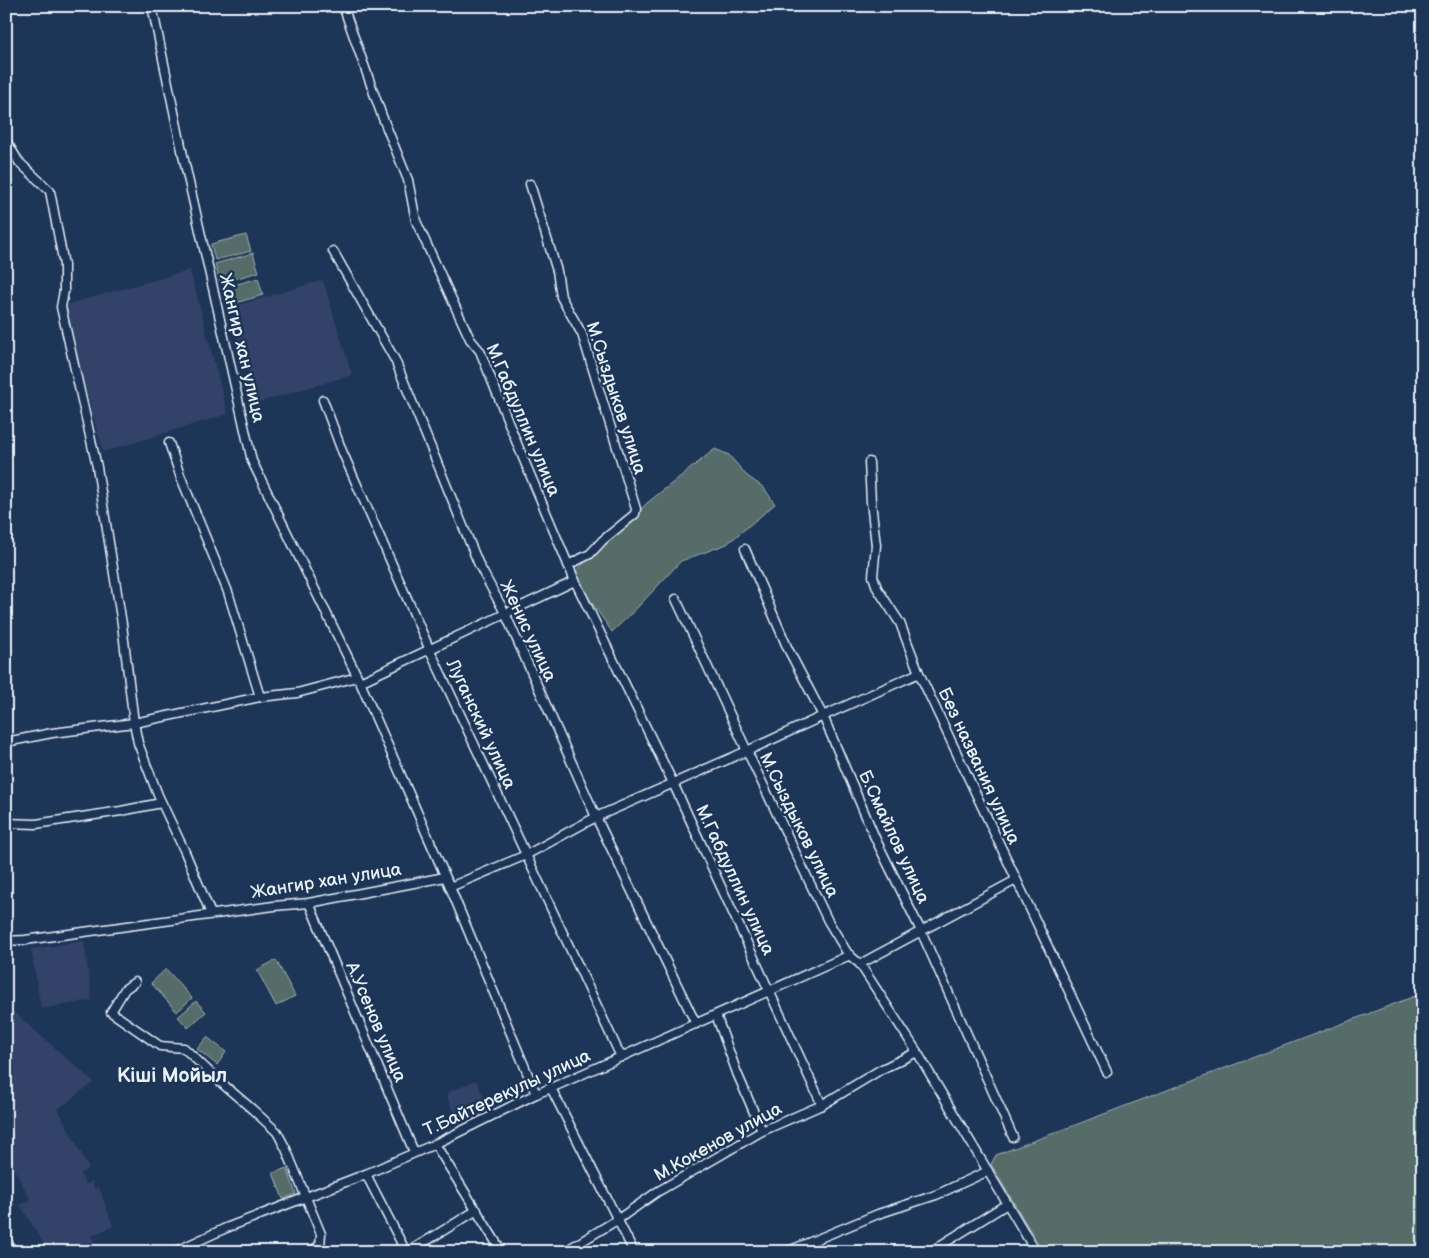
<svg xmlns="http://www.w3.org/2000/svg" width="1429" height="1258" font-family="'Balsamiq Sans',sans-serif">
	<rect width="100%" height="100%" fill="#1d3557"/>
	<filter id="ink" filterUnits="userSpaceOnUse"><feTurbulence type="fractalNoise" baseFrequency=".02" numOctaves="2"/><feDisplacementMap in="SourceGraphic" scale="10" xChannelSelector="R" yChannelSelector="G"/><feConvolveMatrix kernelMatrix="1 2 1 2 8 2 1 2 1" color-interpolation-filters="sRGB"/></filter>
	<g filter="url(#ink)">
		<g fill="#314367">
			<path d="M190,270L228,414L103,452L62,306Z"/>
			<path d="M323,280L352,375L257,403L229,308Z"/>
			<path d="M84,941L92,1000L41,1009L31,949Z"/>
			<path d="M6,1005L94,1082L58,1109L89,1168L80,1174L86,1184L92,1181L94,1189L99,1187L113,1226L92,1236L98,1252H49L20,1205L31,1200L6,1155Z"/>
			<path d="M476,1080L488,1106L458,1122L448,1100L447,1093Z"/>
		</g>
		<g fill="#566c68" stroke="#9faeb0">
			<path d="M246,235L251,251L215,260L211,244Z"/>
			<path d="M253,253L259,272L220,283L215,264Z"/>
			<path d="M258,278L263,295L229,305L224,288Z"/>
			<path d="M715,449L729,455L746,475L764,488L775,504L727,544L681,561L636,609L612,632L579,584L574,572L605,545L647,503Z"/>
			<path d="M276,960L295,996L276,1006L257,970Z"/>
			<path d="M166,969L192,998L177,1012L151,983Z"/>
			<path d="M1423,993V1252H1043L991,1164L996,1155Z"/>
			<path d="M196,1001L206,1012L188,1028L178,1017Z"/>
			<path d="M207,1037L226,1052L217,1065L197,1049Z"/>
			<path d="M287,1168L296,1194L283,1199L273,1173Z"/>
		</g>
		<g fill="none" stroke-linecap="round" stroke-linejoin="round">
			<defs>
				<g id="minor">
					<path d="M152,6L184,160L252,461L360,682L450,887L536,1094"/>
					<path d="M343,6L382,116L408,180L416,221L470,339L480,351L518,446L575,581L673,783L822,1105"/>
					<path d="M6,141L19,162L50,191L64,265V291L61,307L97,467L122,624L134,723L138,743L158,795L185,852L211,914"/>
					<path d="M530,184L557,271L561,297L582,334L636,509L635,514L603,540L590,554L568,565"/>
					<path d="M333,251L395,360L479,565L505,613L596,817L696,1024"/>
					<path d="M323,400L342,451L429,648L621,1057"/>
					<path d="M169,443L180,475L228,592L260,697"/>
					<path d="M869,462L871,502L876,545L873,576L877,588L900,623L919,673L1107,1072"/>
					<path d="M745,549L788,649L823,716L876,840L921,931L1013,1137"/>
					<path d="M676,599L747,751L828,921L848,954L860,964L917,1052L1036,1252"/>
					<path d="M360,682L575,581"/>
					<path d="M6,742L52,733L134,723L260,697L297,693L357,677"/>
					<path d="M6,823L36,824L121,811L161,803"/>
					<path d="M450,887L526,855L596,817L747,751L823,716L919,673"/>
					<path d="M309,903L414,1152"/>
					<path d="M6,941L25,940L274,906L309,903L445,877"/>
					<path d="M860,964L1016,880"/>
					<path d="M135,982L125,989L111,1012L160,1046L184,1048L218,1080L252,1109L277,1132L286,1149L321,1234L320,1245L310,1252"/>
					<path d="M716,1015L737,1073L762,1131"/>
					<path d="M551,1088L634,1252"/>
					<path d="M435,1144L502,1252"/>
					<path d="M366,1174L406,1252"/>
					<path d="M174,1252L226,1228L366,1174L435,1144L536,1094L551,1088L850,955"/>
					<path d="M408,1252L477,1210"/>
					<path d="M564,1252L617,1220L657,1192L762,1131L822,1105L880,1070L917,1052"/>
					<path d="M786,1252L878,1214L936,1195L988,1171"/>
					<path d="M930,1252L1007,1204"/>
				</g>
			</defs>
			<use href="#minor" stroke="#e8f1f8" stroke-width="11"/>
			<use href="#minor" stroke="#1d3557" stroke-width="8"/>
			<path stroke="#e8f1f8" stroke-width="2" d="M6,1230L18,1252"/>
		</g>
	</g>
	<g text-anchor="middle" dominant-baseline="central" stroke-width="5" stroke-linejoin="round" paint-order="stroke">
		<g font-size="18" fill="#e8f1f8" stroke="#1d3557">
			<text transform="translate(242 348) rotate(77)">Жангир хан улица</text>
			<text transform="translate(616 398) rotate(72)">М.Сыздыков улица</text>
			<text transform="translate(523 420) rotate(67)">М.Габдуллин улица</text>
			<text transform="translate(528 631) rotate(65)">Женис улица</text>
			<text transform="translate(481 724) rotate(65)">Луганский улица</text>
			<text transform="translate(979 766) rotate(65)">Без названия улица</text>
			<text transform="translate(799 825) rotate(64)">М.Сыздыков улица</text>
			<text transform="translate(894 837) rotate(65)">Б.Смайлов улица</text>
			<text transform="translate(735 880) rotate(65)">М.Габдуллин улица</text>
			<text transform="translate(326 881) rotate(-9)">Жангир хан улица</text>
			<text transform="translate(376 1022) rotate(67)">А.Усенов улица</text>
			<text transform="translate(507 1093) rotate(-25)">Т.Байтерекулы улица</text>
			<text transform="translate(718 1142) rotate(-29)">М.Кокенов улица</text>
		</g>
		<g font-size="20" font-weight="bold" fill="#e8f1f8" stroke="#1d3557">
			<text x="172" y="1076">Кіші Мойыл</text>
		</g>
	</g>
	<rect width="1429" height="1258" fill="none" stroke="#1d3557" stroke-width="25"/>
	<rect x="12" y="12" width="1404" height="1233" fill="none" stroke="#e8f1f8" stroke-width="2" filter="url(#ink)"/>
</svg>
